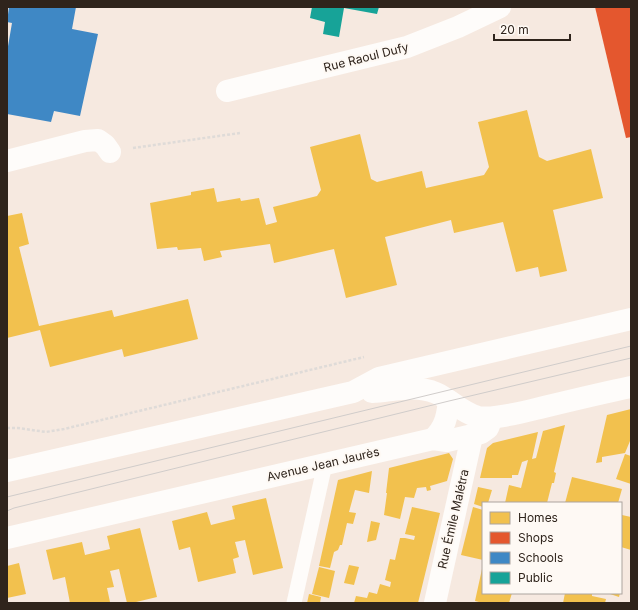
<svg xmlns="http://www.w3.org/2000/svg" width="638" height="610" font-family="Inter,sans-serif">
	<rect width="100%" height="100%" fill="#f6e9e0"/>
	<g fill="#f2c14e">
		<path d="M527,110L539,157L547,161L591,149L603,198L553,210L567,271L540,277L538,267L516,272L503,222L454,233L451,220L385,237L397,285L346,298L334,249L274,263L270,244L220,251L222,257L204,261L201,248L178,250L177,247L157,249L150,203L191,195V192L214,188L217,202L240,198L241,201L259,198L266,225L277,222L273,207L317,196L321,190L310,147L360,134L371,179L377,182L422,171L426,188L484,175L489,167L478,122Z"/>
		<path d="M22,213L29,244L19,247L39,326L112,310L114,317L188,299L198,339L124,357L122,349L50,367L40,330L7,338V216Z"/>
		<path d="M631,409V441H630L625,453L602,457V462L596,463L607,415Z"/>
		<path d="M565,425L554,472L556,473L554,483H552L547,503H505L509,485L521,488L528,460L522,462L518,475H512V478H480L487,448L493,443L538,432L532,459L536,458L543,431Z"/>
		<path d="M449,453L453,459L447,481L430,486L431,490L427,491L426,487L417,488L414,498L405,497L400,519L384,515L387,493H386L389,468Z"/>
		<path d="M625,454L631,456V484L616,479Z"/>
		<path d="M372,471L369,493L355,490L349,512L356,513L353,524L347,523L342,545H340L338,550L334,552L330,568L319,566L338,480Z"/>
		<path d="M572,477L622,489L618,503H565Z"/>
		<path d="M478,487L492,490L488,503H483V507L474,504Z"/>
		<path d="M266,498L283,568L253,575L245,540L235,542L239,557L233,559L236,573L198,582L190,547L179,550L172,521L207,512L211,525L235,519L232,506Z"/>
		<path d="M412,507L440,513L418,603H354L356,596L367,598L369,592L377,594L380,584L390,587L391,582L385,580L390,559L395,560L400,538H405L414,540L415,536L405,534Z"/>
		<path d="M473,507L483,510V560L461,555Z"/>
		<path d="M622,515L631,517V550L621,547V520Z"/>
		<path d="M371,521L380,523L376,540L367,542Z"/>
		<path d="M140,528L157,597L132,603H127L119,569L110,571L114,587L107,588L110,602L70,603L65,577L53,580L46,550L82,542L85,555L110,549L107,536Z"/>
		<path d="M19,563L26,594L7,598V566Z"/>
		<path d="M349,565L359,567L354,585L344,583Z"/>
		<path d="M319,567L335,571L329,598L312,594Z"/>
		<path d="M482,569L483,593H512L509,603H483L475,601Z"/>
		<path d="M565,593H592V596L606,599L605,603H563Z"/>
		<path d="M607,593H620L619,597Z"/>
		<path d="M309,594L321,597L320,603H307Z"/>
	</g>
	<path fill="#e4572e" d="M595,7H631V137L626,138Z"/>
	<path fill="#3f88c5" d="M9,7H76L72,29L98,34L80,116L54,111L51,122L7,114V52L12,23L7,22Z"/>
	<path fill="#17a398" d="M312,7H379L377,14L344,8L339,37L323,34L325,22L310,18Z"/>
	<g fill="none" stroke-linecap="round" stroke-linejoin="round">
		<g stroke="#dfdbd8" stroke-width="2.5" stroke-dasharray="3 2" stroke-linecap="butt">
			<path d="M133,148L240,133"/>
			<path d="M7,428H18L46,432L64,429L364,357"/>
		</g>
		<path stroke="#fefcfa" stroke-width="15" d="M294,603L325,464"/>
		<g stroke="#fefcfa" stroke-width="22">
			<path d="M227,91L407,47L458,27L500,7"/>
			<path d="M7,161L85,141L98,140L105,145L110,152"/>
			<path d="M7,538L433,439L447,441L481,433L488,428L492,418"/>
			<path d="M435,603L472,436"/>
		</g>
		<g stroke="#fefcfa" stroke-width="22">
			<path d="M372,392C393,391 415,384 436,393C450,399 462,413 478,417C495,420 527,411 544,407C573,400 602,393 631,387"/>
			<path d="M433,439C445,428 447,417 449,401"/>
			<path d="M7,471L353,392L379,378L631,319"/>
		</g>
		<g stroke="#d0ccca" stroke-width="1">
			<path d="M7,497L631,346"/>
			<path d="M7,511L14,508L449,401L631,358"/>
		</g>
	</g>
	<g text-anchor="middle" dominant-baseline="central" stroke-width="4" stroke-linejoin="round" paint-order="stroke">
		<g font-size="12" fill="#2f241c" stroke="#fef9f4">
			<text transform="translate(366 57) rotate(-14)">Rue Raoul Dufy</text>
			<text transform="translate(323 464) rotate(-13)">Avenue Jean Jaurès</text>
			<text transform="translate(453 519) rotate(-77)">Rue Émile Malétra</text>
		</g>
	</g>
	<rect width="638" height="610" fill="none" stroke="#2f241c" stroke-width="16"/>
	<rect x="482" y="502" width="140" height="92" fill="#fef9f4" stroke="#aba49e"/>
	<rect x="490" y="512" width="20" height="12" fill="#f2c14e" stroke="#aba49e"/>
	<text x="518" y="522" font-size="12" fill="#2f241c">Homes</text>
	<rect x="490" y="532" width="20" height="12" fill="#e4572e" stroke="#aba49e"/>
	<text x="518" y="542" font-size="12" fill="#2f241c">Shops</text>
	<rect x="490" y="552" width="20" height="12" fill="#3f88c5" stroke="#aba49e"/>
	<text x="518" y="562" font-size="12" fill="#2f241c">Schools</text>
	<rect x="490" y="572" width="20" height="12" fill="#17a398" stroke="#aba49e"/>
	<text x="518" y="582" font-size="12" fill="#2f241c">Public</text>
	<path d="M494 34v6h76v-6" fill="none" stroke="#2f241c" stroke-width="2"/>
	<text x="500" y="34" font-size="12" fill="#2f241c" stroke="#fef9f4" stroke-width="3" paint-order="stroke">20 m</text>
</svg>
